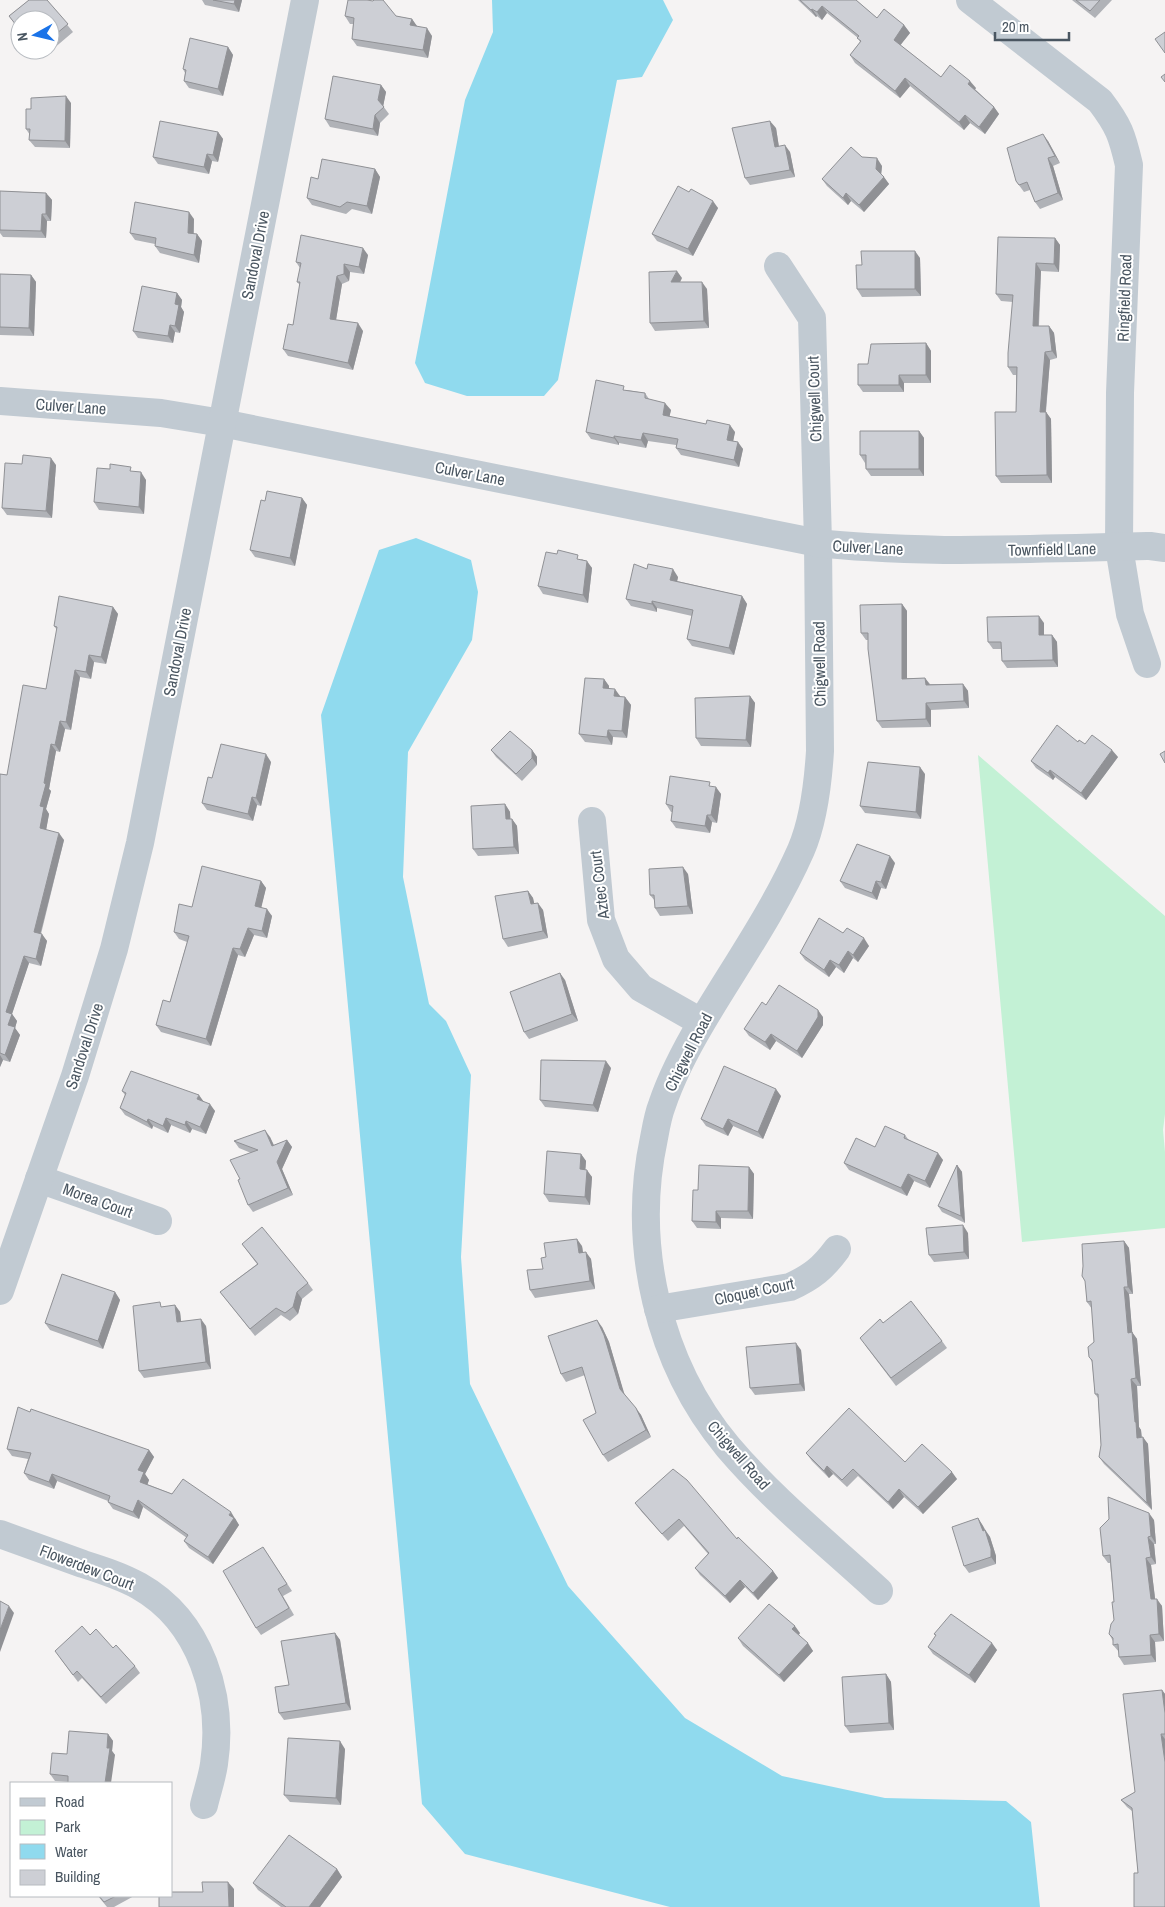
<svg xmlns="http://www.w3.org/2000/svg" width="1165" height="1907" font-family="'Archivo Narrow',sans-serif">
	<rect width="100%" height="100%" fill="#f5f3f3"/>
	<path fill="#c3f1d5" d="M978,755L1165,916V1114L1163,1130L1165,1152V1228L1022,1242Z"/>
	<g fill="#90daee">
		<path d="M492,0H663L673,20L642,77L617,80L558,380L544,396H467L425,383L415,363L465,100L493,32Z"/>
		<path d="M416,538L471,560L478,592L472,640L408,752L403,877L429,1004L446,1021L471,1075L461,1257L470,1384L568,1586L685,1718L782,1776L885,1798L1006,1801L1031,1822L1040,1907H670L465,1854L422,1804L321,715L379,550Z"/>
	</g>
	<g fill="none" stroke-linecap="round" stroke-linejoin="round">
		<g stroke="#c1cad2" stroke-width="28">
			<path d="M970,0L1100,101C1119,126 1122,135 1129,165L1120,393L1119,547L1130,614L1147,664"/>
			<path d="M778,266L812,318L818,543L820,751C818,783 814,820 801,850C774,911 736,965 702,1022C686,1049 672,1075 662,1105C658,1115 656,1127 654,1138C631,1245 658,1363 728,1447C773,1500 828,1544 879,1591"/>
			<path d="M0,401L161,413L222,423L818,543C860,548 901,549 944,550C1013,550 1081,548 1150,546L1165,548"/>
			<path d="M592,821L601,920L616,959L641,988L701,1022"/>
			<path d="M39,1179L158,1221"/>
			<path d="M0,1291L75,1076L114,949L140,843L305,0"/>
			<path d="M658,1309L790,1287C812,1277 823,1268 837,1249"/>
			<path d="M0,1534C28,1544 55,1554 83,1564C102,1570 121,1576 139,1586C201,1621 224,1697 214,1764C212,1778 207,1792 204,1805"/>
		</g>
	</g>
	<g fill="#b0b2b7">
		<path d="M29,0H47L73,32L46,55L42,50H50V20H20V31L9,16Z"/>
		<path d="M202,0H242L239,12L205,5Z"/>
		<path d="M798,0H856L877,18L904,25L910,33L900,45L941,77L976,88L975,89L994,107L999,114L985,134L970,123L964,130L910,86L900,98L855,63L850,55L860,42L858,38L827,13L822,20L817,16L816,17Z"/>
		<path d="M1072,0H1112L1095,18Z"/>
		<path d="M345,16H396L412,19L417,27L432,36L428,58L357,46L352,39L353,24H350Z"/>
		<path d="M228,47L233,55L223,96L189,88L184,81L185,73L183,69Z"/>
		<path d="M381,85L386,92L383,106L389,114L380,123L378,136L330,127L325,119Z"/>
		<path d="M71,103L70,148L35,147L29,140L30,135L26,129L31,109Z"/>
		<path d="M776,128L779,147L790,152L795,177L750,185L745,178Z"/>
		<path d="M218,132L223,139L218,162L212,161L209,174L158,164L153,157Z"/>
		<path d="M1048,141L1060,163L1053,166L1063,200L1040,209L1035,202L1030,190L1024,192L1016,181Z"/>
		<path d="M862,157L882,166L881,174L889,184L864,212L851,201L848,205L827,186L822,179Z"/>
		<path d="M375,169L380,177L372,214L352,209L346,214L312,205L307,198L318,179Z"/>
		<path d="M0,191L46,193L52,200L51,221H47L46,238L3,237L0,233Z"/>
		<path d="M689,192L718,208L693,256L657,241L652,234Z"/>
		<path d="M194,219V234H197L202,241L199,263L160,253L155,246V244L135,240L130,233Z"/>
		<path d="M1055,238L1060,245L1059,272L1041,271L1039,326H1049L1054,333L1057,358L1050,360L1046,412L1051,419L1052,483H1001L996,476L1016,412V375H1013L1008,367L1013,302L1001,301L996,294Z"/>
		<path d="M368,255L364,274L350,272L349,281L342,284L336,320L363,331L353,370L288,356L283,349L293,325L300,285L297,282L300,268L296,262Z"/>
		<path d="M920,258L921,296L862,297L857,289L862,265Z"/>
		<path d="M0,274L31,275L36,282L34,336L0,335Z"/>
		<path d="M682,278L680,282L707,289L709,328L655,331L650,323Z"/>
		<path d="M177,293L182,300L181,307L184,312L180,333L175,332L173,343L138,338L133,331Z"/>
		<path d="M926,343L931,351V383H904V392H863L858,385L868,364Z"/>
		<path d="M627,390L645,393L649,399L671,410L669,417L735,432L733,441L743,449L739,467L681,455L676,448V445L648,441L646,448L619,443V445L591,439L586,432Z"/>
		<path d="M919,431L924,438V476H871L866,469L865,463L860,455Z"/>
		<path d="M22,464L56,465L52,518L7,515L2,508Z"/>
		<path d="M134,472L146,480L144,514L99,510L94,502Z"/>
		<path d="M302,498L307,505L295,566L255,557L250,550L265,501Z"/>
		<path d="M582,559L592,568L588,603L543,594L538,586Z"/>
		<path d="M647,569L678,577L677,581L742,596L747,604L734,655L692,646L687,639L692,616L657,608V612L631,606L626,599Z"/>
		<path d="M902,604L907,611V678H925L930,684H963L968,691L969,708L931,710V727L882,728L877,721L868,640H866L861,633Z"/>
		<path d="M113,607L118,614L106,664L94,662L91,679L80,677L71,730L65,729L60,752L56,751L49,789L51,791L46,809L49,814L46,830L64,840L41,934L47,941L41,966L29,963L12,1014L17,1021L15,1028L20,1035L10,1062L3,1060L0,1067V774L7,775L46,689L57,630L54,626Z"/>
		<path d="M1044,623V635H1052L1057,642L1058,667L1007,668L1002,661V649H993L988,642Z"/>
		<path d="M604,679L609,686V688L620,696V697H625L631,705L627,738L613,737L612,745L585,742L579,734Z"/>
		<path d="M750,696L755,703L751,747L701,746L696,738Z"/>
		<path d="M1078,742L1118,757L1086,800L1055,777L1053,780L1036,768L1031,761Z"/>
		<path d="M491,750H532L537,757V765L522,781L496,757Z"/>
		<path d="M271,762L261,806L257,805L253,821L207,810L202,803L212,778Z"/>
		<path d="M925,774L921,819L865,813L860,806Z"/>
		<path d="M713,787L721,794L717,823L712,822L710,833L676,828L671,821L672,812H671L666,804Z"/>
		<path d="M505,804L510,812V819H512L517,826L519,854L478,856L473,849Z"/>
		<path d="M895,863L886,889L881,888L877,900L845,888L840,881Z"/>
		<path d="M688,874L693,914L660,916L655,908V901L650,895Z"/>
		<path d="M261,881L266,888L261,907L272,916L267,938L254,935L245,957L238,955L211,1046L161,1032L156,1025L170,1002L187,942L179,939L174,932L192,907Z"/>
		<path d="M528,891L533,898L534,904L543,910L548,938L508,947L503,939Z"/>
		<path d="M843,933L869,946L858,962L853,958L844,973L836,967L829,977L805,960L800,953Z"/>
		<path d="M565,980L578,1021L529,1039L524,1032Z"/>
		<path d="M766,1005L823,1017V1025L802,1058L776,1041L770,1050L749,1036L744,1029Z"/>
		<path d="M611,1068L598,1112L545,1107L540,1100Z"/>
		<path d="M122,1091L204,1102L215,1111L206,1134L192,1129L190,1133L171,1125L168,1133L153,1126L152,1129L125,1115L120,1108L125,1095Z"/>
		<path d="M781,1096L763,1139L733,1126L728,1136L706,1126L701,1119Z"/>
		<path d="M905,1135L908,1139L943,1160L930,1188L914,1181L907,1196L849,1170L844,1163L875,1147Z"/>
		<path d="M270,1137L274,1145L287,1140L292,1147L282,1169L293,1195L253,1212L248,1205L251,1153L239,1148L234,1141Z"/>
		<path d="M581,1154L586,1161L585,1170L592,1177L590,1205L549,1202L544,1194Z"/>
		<path d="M957,1165L962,1172L965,1223L942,1212L938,1206Z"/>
		<path d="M749,1167L754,1174L753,1219L721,1218V1229L697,1228L692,1221L698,1190Z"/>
		<path d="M968,1233L969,1259L934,1262L929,1255Z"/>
		<path d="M1124,1241L1129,1248L1133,1294H1129L1132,1332L1137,1339L1141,1386H1137L1139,1427L1141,1430L1142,1437L1148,1444L1152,1510L1104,1464L1099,1457L1101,1445L1098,1398L1095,1394L1092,1362L1089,1357L1094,1342L1092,1309L1087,1302L1086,1282L1082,1276Z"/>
		<path d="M242,1244L308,1283L313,1290L302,1299L298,1314L290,1321L281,1315L255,1336L220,1292L257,1264Z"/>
		<path d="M582,1246L583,1252L591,1259L595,1289L535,1298L530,1290L543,1269L546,1257Z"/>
		<path d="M115,1292L120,1300L103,1349L50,1330L45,1323Z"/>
		<path d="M175,1305L180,1312L181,1322L206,1326L211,1369L144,1378L139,1371L163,1307Z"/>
		<path d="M883,1323L942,1341L947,1348L896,1386L865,1345Z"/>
		<path d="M602,1327L609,1342L624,1394L641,1415L651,1437L608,1462L603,1455L596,1413L585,1375L566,1382L561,1374Z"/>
		<path d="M801,1350L805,1391L755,1395L750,1388Z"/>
		<path d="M7,1449L149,1450L154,1457L145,1474L149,1480L147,1484L236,1519V1520L239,1525L213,1564L189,1548L184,1541L187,1538L143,1507L139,1519L113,1509L108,1502V1501L57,1481L54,1489L29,1480L24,1473L28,1459L12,1456Z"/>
		<path d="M806,1453L905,1462L957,1479L923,1514L904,1497L893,1509L858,1476L847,1487L833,1474L829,1478L812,1461Z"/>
		<path d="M635,1503L737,1539L773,1571L778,1578L758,1600L745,1587L730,1603L700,1575L695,1568L708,1554L684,1526L668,1541L641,1511Z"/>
		<path d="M978,1518L990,1537L996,1556V1564L969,1573L964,1566Z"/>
		<path d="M1154,1520L1156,1544H1154L1156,1564L1151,1565L1155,1599L1162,1606L1164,1641L1155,1642L1156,1662L1124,1665L1119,1657V1652L1113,1645V1641L1109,1634L1114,1620V1602L1110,1563H1108L1103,1556Z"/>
		<path d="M263,1547L292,1591L283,1596L294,1615L261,1635L256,1628Z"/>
		<path d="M335,1633L340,1640L351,1710L284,1720L279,1713L289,1685Z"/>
		<path d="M800,1633L799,1635L813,1651L784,1682L743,1646L738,1638Z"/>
		<path d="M934,1634L997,1650L975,1683L933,1654L928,1647L936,1636Z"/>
		<path d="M90,1635L113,1648L135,1666L140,1673L106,1704L82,1678L78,1682L60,1658Z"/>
		<path d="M886,1674L891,1682L894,1730L850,1733L845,1726Z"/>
		<path d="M1162,1690L1165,1694V1907L1138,1873L1132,1811L1127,1807L1121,1800L1135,1792Z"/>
		<path d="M108,1734L113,1741L112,1751L115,1755L68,1782L55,1781L50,1774L67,1754Z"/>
		<path d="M345,1749L341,1805L290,1802L284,1795Z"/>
		<path d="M337,1869L342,1877L320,1907H281L258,1890L253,1883Z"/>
		<path d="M98,1896H134L114,1907H107Z"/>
	</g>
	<g fill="#909195">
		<path d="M235,0H242L239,12L234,4Z"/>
		<path d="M822,6L827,13L822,20L817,12Z"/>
		<path d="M812,9L817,16L816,17L811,10Z"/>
		<path d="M412,19L417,26L415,33L410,25Z"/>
		<path d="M904,25L910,33L899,47L894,40Z"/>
		<path d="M427,28L432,36L428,58L423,50Z"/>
		<path d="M228,47L233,55L223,96L218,89Z"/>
		<path d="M905,78L910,86L900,98L895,91Z"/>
		<path d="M970,81L976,88L974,91L968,84Z"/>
		<path d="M381,85L386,92L383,107L378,100Z"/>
		<path d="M66,96L71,103L70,148L65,141Z"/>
		<path d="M994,107L999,114L985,134L979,127Z"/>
		<path d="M375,115L380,123L378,136L373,129Z"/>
		<path d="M965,115L970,123L964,130L959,122Z"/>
		<path d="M770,121L776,128L780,154L775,147Z"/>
		<path d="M218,132L223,139L218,162L213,155Z"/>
		<path d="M1043,134L1048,141L1060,163L1055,156Z"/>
		<path d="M785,145L790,152L795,177L790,170Z"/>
		<path d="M207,154L212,161L209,174L204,167Z"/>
		<path d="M877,158L882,166L881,176L876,169Z"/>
		<path d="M1048,158L1053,166L1063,200L1058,193Z"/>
		<path d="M375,169L380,177L372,214L367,206Z"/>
		<path d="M884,177L889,184L864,212L859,205Z"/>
		<path d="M46,193L52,200L51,221L46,214Z"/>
		<path d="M846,193L851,201L848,205L843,198Z"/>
		<path d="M713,201L718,208L693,256L688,249Z"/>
		<path d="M189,212L194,219L193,240L188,233Z"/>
		<path d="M42,214L47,221L46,238L41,231Z"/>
		<path d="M197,234L202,241L199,263L194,255Z"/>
		<path d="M1055,238L1060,245L1059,272L1054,264Z"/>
		<path d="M363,248L368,255L364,274L359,267Z"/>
		<path d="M915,251L920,258L921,296L915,289Z"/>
		<path d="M1036,263L1041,271L1038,333L1033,326Z"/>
		<path d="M344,264L350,272L349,281L344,274Z"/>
		<path d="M677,271L682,278L676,290L671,282Z"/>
		<path d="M31,275L36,282L34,336L29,328Z"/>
		<path d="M337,276L342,284L335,326L330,319Z"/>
		<path d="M702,282L707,289L709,328L704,321Z"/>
		<path d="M177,293L182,300L181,307L184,312L180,333L175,326V304Z"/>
		<path d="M358,323L363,331L353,370L348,363Z"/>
		<path d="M170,325L175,332L173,343L168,336Z"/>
		<path d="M1049,326L1054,333L1057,358L1052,351Z"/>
		<path d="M926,343L931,351V383L926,375Z"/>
		<path d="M1045,352L1050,360L1045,419L1040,412Z"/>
		<path d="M899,375L904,383V392L899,385Z"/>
		<path d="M665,403L671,410L668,423L663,415Z"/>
		<path d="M1046,412L1051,419L1052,483L1047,475Z"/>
		<path d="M730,425L735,432L732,447L727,440Z"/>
		<path d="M919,431L924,438V476L919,469Z"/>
		<path d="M643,433L648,441L646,448L641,440Z"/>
		<path d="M614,436L619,443V445L614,438Z"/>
		<path d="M738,442L743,449L739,467L734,460Z"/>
		<path d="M51,458L56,465L52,518L46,511Z"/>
		<path d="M141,472L146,480L144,514L139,507Z"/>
		<path d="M302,498L307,505L295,566L290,558Z"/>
		<path d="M587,561L592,568L588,603L583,595Z"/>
		<path d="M673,569L678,577L676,587L670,580Z"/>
		<path d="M742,596L747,604L734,655L729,648Z"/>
		<path d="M652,601L657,608V612L652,604Z"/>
		<path d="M902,604L907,611V686L902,679Z"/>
		<path d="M113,607L118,614L106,664L101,657Z"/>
		<path d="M1039,616L1044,623V643L1039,635Z"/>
		<path d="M1052,635L1057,642L1058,667L1053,660Z"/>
		<path d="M89,655L94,662L91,679L86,672Z"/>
		<path d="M75,670L80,677L71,730L66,722Z"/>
		<path d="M925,678L930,685H926Z"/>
		<path d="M604,679L609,686V695L603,688Z"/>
		<path d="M963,684L968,691L969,708L964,701Z"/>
		<path d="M615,689L620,696L619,703L614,696Z"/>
		<path d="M750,696L755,703L751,747L746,740Z"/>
		<path d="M625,697L631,705L627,738L622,731Z"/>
		<path d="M926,703L931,710V727L926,719Z"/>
		<path d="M60,721L65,729L60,752L55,745Z"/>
		<path d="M608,730L613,737L612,745L607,737Z"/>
		<path d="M51,744L56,751L49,789L51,791L46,809L49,814L45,836L40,828V806Z"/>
		<path d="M532,750L537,757V765L532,758Z"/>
		<path d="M1112,750L1118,757L1086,800L1081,793Z"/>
		<path d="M266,754L271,762L261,806L256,798Z"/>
		<path d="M920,767L925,774L921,819L916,812Z"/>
		<path d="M1050,770L1055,777L1053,780L1048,773Z"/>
		<path d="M716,787L721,794L717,823L711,815Z"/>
		<path d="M252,797L257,805L253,821L248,814Z"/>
		<path d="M505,804L510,812L511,826L506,819Z"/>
		<path d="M707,815L712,822L710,833L705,826Z"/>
		<path d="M512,819L517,826L519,854L514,847Z"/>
		<path d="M59,833L64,840L39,939L34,932Z"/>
		<path d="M890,856L895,863L886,889L881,882Z"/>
		<path d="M683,867L688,874L693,914L688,906Z"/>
		<path d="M261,881L266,888L260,913L255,906Z"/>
		<path d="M876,881L881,888L877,900L872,893Z"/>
		<path d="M528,891L533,898L536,911L531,904Z"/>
		<path d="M538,903L543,910L548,938L543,931Z"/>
		<path d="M267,909L272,916L267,938L262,931Z"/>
		<path d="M248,928L254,935L245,957L240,949Z"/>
		<path d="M42,934L47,941L41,966L36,959Z"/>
		<path d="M864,938L869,946L858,962L853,955Z"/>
		<path d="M233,948L238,955L211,1046L206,1039Z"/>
		<path d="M848,951L853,958L844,973L839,965Z"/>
		<path d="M24,956L29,963L12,1014L17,1021L15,1028L20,1035L10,1062L5,1055L8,1025L6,1012Z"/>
		<path d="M830,960L836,967L829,977L824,970Z"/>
		<path d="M560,973L565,980L578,1021L572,1014Z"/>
		<path d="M818,1010L823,1017V1025L802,1058L797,1051Z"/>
		<path d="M771,1034L776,1041L770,1050L765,1042Z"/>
		<path d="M0,1055L3,1060L0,1067Z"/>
		<path d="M606,1061L611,1068L598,1112L593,1105Z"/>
		<path d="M776,1089L781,1096L763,1139L758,1132Z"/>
		<path d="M199,1095L204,1102L197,1099Z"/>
		<path d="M210,1104L215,1111L206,1134L200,1127Z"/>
		<path d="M166,1118L171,1125L168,1133L163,1126Z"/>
		<path d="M148,1119L153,1126L152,1129L147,1122Z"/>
		<path d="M728,1119L733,1126L728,1136L723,1129Z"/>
		<path d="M186,1121L192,1129L190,1133L185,1125Z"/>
		<path d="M265,1130L270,1137L277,1153L272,1146Z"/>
		<path d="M287,1140L292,1147L282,1169L293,1195L288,1188L277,1162Z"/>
		<path d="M938,1153L943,1160L930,1188L925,1181Z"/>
		<path d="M581,1154L586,1161L585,1176L580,1169Z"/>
		<path d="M957,1165L962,1172L965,1223L961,1216Z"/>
		<path d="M749,1167L754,1174L753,1219L748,1211Z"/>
		<path d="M587,1170L592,1177L590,1205L585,1197Z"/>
		<path d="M908,1174L914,1181L907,1196L901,1188Z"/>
		<path d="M716,1211L721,1218V1229L716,1222Z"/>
		<path d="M963,1225L968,1233L969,1259L964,1252Z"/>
		<path d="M577,1239L582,1246L584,1260L579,1253Z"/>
		<path d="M1124,1241L1129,1248L1133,1294L1128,1287Z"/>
		<path d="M586,1252L591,1259L595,1289L590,1281Z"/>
		<path d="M1124,1287L1129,1294L1133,1340L1128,1333Z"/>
		<path d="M115,1292L120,1300L103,1349L98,1341Z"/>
		<path d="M297,1292L302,1299L298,1314L293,1307Z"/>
		<path d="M175,1305L180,1312L182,1329L177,1322Z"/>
		<path d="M201,1319L206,1326L211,1369L206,1362Z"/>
		<path d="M597,1320L602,1327L609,1342L625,1396L620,1389Z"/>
		<path d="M1132,1332L1137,1339L1141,1386L1136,1378Z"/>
		<path d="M796,1343L801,1350L805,1391L800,1384Z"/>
		<path d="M1131,1379L1137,1386L1139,1427L1141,1430L1142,1445L1137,1438L1135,1422Z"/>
		<path d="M636,1408L641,1415L651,1437L646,1430Z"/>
		<path d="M1143,1437L1148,1444L1152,1510L1147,1503Z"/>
		<path d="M149,1450L154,1457L145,1474L149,1480L146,1489L140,1482L138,1470Z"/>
		<path d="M827,1466L833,1474L829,1478L824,1471Z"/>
		<path d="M952,1472L957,1479L923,1514L918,1507Z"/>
		<path d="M52,1474L57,1481L54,1489L49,1482Z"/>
		<path d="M899,1489L904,1497L893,1509L888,1502Z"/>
		<path d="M138,1500L143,1507L139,1519L133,1512Z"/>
		<path d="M231,1512L239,1525L213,1564L208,1557Z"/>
		<path d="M1149,1513L1154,1520L1156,1544L1151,1536Z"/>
		<path d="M978,1518L983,1526L987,1535L985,1530L990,1537L996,1556V1564L991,1557Z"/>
		<path d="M1148,1537L1154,1544L1156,1564L1151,1557Z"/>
		<path d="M1146,1558L1151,1565L1156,1606L1151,1599Z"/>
		<path d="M773,1571L778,1578L758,1600L753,1593Z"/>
		<path d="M740,1580L745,1587L730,1603L725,1596Z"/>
		<path d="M1157,1599L1162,1606L1164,1641L1159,1634Z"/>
		<path d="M9,1606L14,1613L0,1652V1630Z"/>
		<path d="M795,1626L800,1633L797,1636L792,1629Z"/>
		<path d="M335,1633L340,1640L351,1710L346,1703Z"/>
		<path d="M1150,1635L1155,1642L1156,1662L1151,1655Z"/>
		<path d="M808,1643L813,1651L784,1682L779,1675Z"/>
		<path d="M992,1643L997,1650L975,1683L969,1675Z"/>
		<path d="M886,1674L891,1682L894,1730L889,1723Z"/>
		<path d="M1162,1690L1165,1694V1713Z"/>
		<path d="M108,1734L113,1741L112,1751L115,1755L111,1783H105Z"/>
		<path d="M1161,1734L1165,1739V1762Z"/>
		<path d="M340,1741L345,1749L341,1805L336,1798Z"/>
		<path d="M337,1869L342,1877L320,1907H309Z"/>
		<path d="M228,1882L234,1889V1907H229Z"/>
	</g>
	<g fill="#cdcfd5" stroke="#909195">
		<path d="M29,0H47L68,24L50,39V20H20V30L9,16Z"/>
		<path d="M213,0H235L234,4Z"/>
		<path d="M348,0H367L373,1L374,0H383L396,16L412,19L410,25L427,28L423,50L352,39L354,18L345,16Z"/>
		<path d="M800,0H856L877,18L884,9L904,25L894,40L941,77L950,65L970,81L968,84L994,107L979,127L965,115L959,122L905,78L895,91L850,55L861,41L857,38L859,36L822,6L817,12L812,9L811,10Z"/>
		<path d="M1076,0H1100L1090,11Z"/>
		<path d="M1165,32V53L1155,39Z"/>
		<path d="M190,38L228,47L218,89L184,81L186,70L183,69Z"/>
		<path d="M1165,74V82L1161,77Z"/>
		<path d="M333,76L381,85L378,100L384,107L375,115L373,129L325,119Z"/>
		<path d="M66,96L65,141L29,140L30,129H26V109H31V98Z"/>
		<path d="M160,121L218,132L213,155L207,154L204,167L153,157Z"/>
		<path d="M770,121L775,147L785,145L790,170L745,178L732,128Z"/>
		<path d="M1043,134L1055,156L1048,158L1058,193L1035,202L1027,182L1019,185L1016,181L1007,148Z"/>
		<path d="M851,147L862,157L877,158L876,169L884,177L859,205L846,193L843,198L822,179Z"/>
		<path d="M322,159L375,169L367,206L347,202L340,207L307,198L311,177L318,179Z"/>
		<path d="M678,186L689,192L691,189L713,201L688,249L652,234Z"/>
		<path d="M0,191L46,193V214H42L41,231L0,230Z"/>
		<path d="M135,202L189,212L188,233L197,234L194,255L155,246L156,238L130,233Z"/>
		<path d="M301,235L363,248L359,267L344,264V274L337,276L330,319L358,323L348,363L283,349L288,324L293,325L300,282H297L301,263L296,262Z"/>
		<path d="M998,237L1055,238L1054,264L1036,263L1033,326H1049L1052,351L1045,352L1040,412H1046L1047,475L996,476L995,412H1016L1017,367H1008V353L1013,295L996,294Z"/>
		<path d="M861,251H915V289H857L856,265H862Z"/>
		<path d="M677,271L671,282H702L704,321L650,323L649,272Z"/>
		<path d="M0,274L31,275L29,328L0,327Z"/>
		<path d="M142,286L177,293L175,304L179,305L175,326L170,325L168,336L133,331Z"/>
		<path d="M926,343V375H899V385H858V364H868L871,344Z"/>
		<path d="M596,380L624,386L623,390L645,393V398L665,403L663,415L706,424L707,420L730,425L727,440L738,442L734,460L676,448L678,439L643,433L641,440L614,436V438L586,432Z"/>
		<path d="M860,431H919V469H866V455H860Z"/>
		<path d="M23,455L51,458L46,511L2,508L5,463L22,464Z"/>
		<path d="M110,464L131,467L130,471L141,472L139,507L94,502L97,468L110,469Z"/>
		<path d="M267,491L302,498L290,558L250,550L261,500L265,501Z"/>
		<path d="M558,550L578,555L577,559L587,561L583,595L538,586L546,552L557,554Z"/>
		<path d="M634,564L647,569L648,564L673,569L670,580L742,596L729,648L687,639L693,610L652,601V604L626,599Z"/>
		<path d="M59,596L113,607L101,657L89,655L86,672L75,670L66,722L60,721L55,745L51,744L44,783L46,784L40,806L44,807L40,828L59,833L34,932L42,934L36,959L24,956L6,1012L12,1014L8,1025L15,1027L5,1055L0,1053V774L7,775L23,685L46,689L57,627L54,626Z"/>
		<path d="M902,604V679L925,678L926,685L963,684L964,701L926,703V719L877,721L868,649V633H861L860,605Z"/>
		<path d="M1039,616V635H1052L1053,660L1002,661L1001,642H988L987,617Z"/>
		<path d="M585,678L604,679L603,688L615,689L614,696L625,697L622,731L608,730L607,737L579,734Z"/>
		<path d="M750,696L746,740L696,738L695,698Z"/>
		<path d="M1057,725L1078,742L1079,740L1085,744L1092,735L1112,750L1081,793L1050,770L1048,773L1031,761Z"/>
		<path d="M510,731L532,750V758L516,774L491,750Z"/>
		<path d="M221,744L266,754L256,798L252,797L248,814L202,803L208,777L212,778Z"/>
		<path d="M1165,751V763L1160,754Z"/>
		<path d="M868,762L920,767L916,812L860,806Z"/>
		<path d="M670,776L710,782L709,786L716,787L711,815H707L705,826L671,821L673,806L666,804Z"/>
		<path d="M505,804L506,819H512L514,847L473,849L471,806Z"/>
		<path d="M857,844L890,856L881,882L876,881L872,893L840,881Z"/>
		<path d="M202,866L261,881L255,906L267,909L262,931L248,928L240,949L233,948L206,1039L156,1025L163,1000L170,1002L189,936L174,932L179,904L192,907Z"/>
		<path d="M683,867L688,906L655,908L654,895H650L649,869Z"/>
		<path d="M528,891L531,904L538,903L543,931L503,939L495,896Z"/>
		<path d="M819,918L843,933L847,928L864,938L853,955L848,951L839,965L830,960L824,970L800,953Z"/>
		<path d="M560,973L572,1014L524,1032L510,992Z"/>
		<path d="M779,985L818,1010V1017L797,1051L771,1034L765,1042L744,1029L762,1002L766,1005Z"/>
		<path d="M541,1060L606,1061L593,1105L540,1100Z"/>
		<path d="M724,1066L776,1089L758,1132L728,1119L723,1129L701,1119Z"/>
		<path d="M131,1071L199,1095L197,1099L210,1104L200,1127L186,1121L185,1125L166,1118L163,1126L148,1119L147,1122L120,1108L126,1093L122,1091Z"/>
		<path d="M885,1126L905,1135L904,1138L938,1153L925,1181L908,1174L901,1188L844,1163L856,1138L875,1147Z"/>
		<path d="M265,1130L272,1146L287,1140L277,1162L288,1188L248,1205L238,1180L240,1179L230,1160L258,1150L234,1141Z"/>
		<path d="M547,1151L581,1154L580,1169L587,1170L585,1197L544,1194Z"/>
		<path d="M699,1165L749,1167L748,1211H716V1222L692,1221L693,1190H698Z"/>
		<path d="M957,1165L961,1216L938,1206Z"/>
		<path d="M963,1225L964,1252L929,1255L926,1228Z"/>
		<path d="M262,1227L308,1283L297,1292L293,1307L285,1313L276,1308L250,1329L220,1292L258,1264L242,1244Z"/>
		<path d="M577,1239L579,1253L586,1252L590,1281L530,1290L527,1270L543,1269L541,1258L546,1257L544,1243Z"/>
		<path d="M1124,1241L1128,1287H1124L1128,1333L1132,1332L1136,1378L1131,1379L1135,1422H1136L1137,1438L1143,1437L1147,1503L1099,1457L1101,1445L1098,1394H1095L1092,1360L1089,1357L1088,1347L1094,1342L1091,1301L1087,1302L1085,1281L1082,1276L1083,1266L1082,1244Z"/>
		<path d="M62,1274L115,1292L98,1341L45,1323Z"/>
		<path d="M911,1301L942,1341L891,1378L860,1338L880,1319L883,1323Z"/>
		<path d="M160,1302L161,1307L175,1305L177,1322L201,1319L206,1362L139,1371L133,1306Z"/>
		<path d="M597,1320L604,1335L620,1389L636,1408L646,1430L603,1455L583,1420L596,1413L582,1367L561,1374L548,1336Z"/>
		<path d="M796,1343L800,1384L750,1388L746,1347Z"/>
		<path d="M18,1407L30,1412L31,1409L149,1450L138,1470L144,1472L140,1482L172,1494L183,1479L231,1512L229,1515L234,1518L208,1557L184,1541L188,1535L138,1500L133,1512L108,1502L110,1496L52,1474L49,1482L24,1473L31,1453L7,1449Z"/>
		<path d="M849,1408L905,1462L922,1444L952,1472L918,1507L899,1489L888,1502L853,1469L842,1480L827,1466L824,1471L806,1453Z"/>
		<path d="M673,1469L687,1480L737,1539L738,1537L773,1571L753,1593L740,1580L725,1596L695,1568L709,1553L679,1519L662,1534L635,1503Z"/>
		<path d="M1108,1497L1149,1513L1151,1536L1148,1537L1151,1557L1146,1558L1151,1599H1157L1159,1634L1150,1635L1151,1655L1119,1657L1118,1644L1113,1645V1638L1109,1634L1111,1624L1114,1620L1112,1602H1114L1110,1555L1103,1556L1100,1528L1109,1519Z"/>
		<path d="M978,1518L983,1531L985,1530L991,1549V1557L964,1566L952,1527Z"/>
		<path d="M263,1547L287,1584L278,1589L289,1608L256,1628L223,1571Z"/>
		<path d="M0,1601L9,1606L0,1630Z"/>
		<path d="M769,1604L795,1626L792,1629L808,1643L779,1675L738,1638Z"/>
		<path d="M951,1614L992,1643L969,1675L928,1647L936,1635L934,1634Z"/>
		<path d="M82,1626L90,1635L96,1629L113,1648L116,1645L135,1666L101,1697L77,1671L73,1675L55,1651Z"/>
		<path d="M335,1633L346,1703L279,1713L275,1687L289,1685L281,1641Z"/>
		<path d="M886,1674L889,1723L845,1726L842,1677Z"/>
		<path d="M1162,1690L1165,1713V1734H1161L1165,1762V1907H1134V1873H1138L1132,1808L1121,1800L1135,1792L1123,1694Z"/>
		<path d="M69,1731L108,1734L107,1748H110L105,1783H68V1776L50,1774L52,1753L67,1754Z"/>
		<path d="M288,1738L340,1741L336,1798L284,1795Z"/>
		<path d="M289,1835L337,1869L309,1907H286L253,1883Z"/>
		<path d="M202,1882H228L229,1907H159V1896H171V1892H203Z"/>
		<path d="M99,1896H116L104,1902Z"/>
	</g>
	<g text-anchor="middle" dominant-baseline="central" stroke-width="4" stroke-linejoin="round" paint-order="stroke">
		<g font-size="16" fill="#4a5661" stroke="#fff">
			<text transform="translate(255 255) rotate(-79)">Sandoval Drive</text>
			<text transform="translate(1124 298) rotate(-88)">Ringfield Road</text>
			<text transform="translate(814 399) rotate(-92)">Chigwell Court</text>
			<text transform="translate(71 406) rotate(4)">Culver Lane</text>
			<text transform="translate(470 473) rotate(11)">Culver Lane</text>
			<text transform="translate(868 547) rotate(3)">Culver Lane</text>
			<text transform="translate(1052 549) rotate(-1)">Townfield Lane</text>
			<text transform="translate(177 652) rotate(-79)">Sandoval Drive</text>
			<text transform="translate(819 664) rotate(-91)">Chigwell Road</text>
			<text transform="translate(599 885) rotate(-97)">Aztec Court</text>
			<text transform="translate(84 1046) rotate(-72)">Sandoval Drive</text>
			<text transform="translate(688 1052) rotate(-63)">Chigwell Road</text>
			<text transform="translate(98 1200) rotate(20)">Morea Court</text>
			<text transform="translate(754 1291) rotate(-12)">Cloquet Court</text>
			<text transform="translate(739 1455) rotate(49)">Chigwell Road</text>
			<text transform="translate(87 1567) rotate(21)">Flowerdew Court</text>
		</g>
	</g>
	<rect x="10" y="1782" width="162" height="115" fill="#ffffff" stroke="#b7bbc0"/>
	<rect x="20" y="1798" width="25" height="8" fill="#c1cad2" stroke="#b7bbc0"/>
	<text x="55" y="1807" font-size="15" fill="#4a5661">Road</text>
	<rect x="20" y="1820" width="25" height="15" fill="#c3f1d5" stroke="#b7bbc0"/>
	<text x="55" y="1832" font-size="15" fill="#4a5661">Park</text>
	<rect x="20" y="1844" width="25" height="15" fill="#90daee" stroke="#b7bbc0"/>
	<text x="55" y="1857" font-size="15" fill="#4a5661">Water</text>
	<rect x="20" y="1870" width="25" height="15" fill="#cdcfd5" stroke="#b7bbc0"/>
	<text x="55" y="1882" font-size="15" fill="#4a5661">Building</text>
	<g transform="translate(35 35) rotate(262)"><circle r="24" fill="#ffffff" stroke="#b7bbc0"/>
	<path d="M0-4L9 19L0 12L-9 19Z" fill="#1a73e8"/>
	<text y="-8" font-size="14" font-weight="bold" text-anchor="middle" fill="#4a5661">N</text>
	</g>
	<path d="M995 32v8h74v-8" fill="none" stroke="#4a5661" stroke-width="2.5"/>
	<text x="1002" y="32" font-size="15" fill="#4a5661" stroke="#ffffff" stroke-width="4" paint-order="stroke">20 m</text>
</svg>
